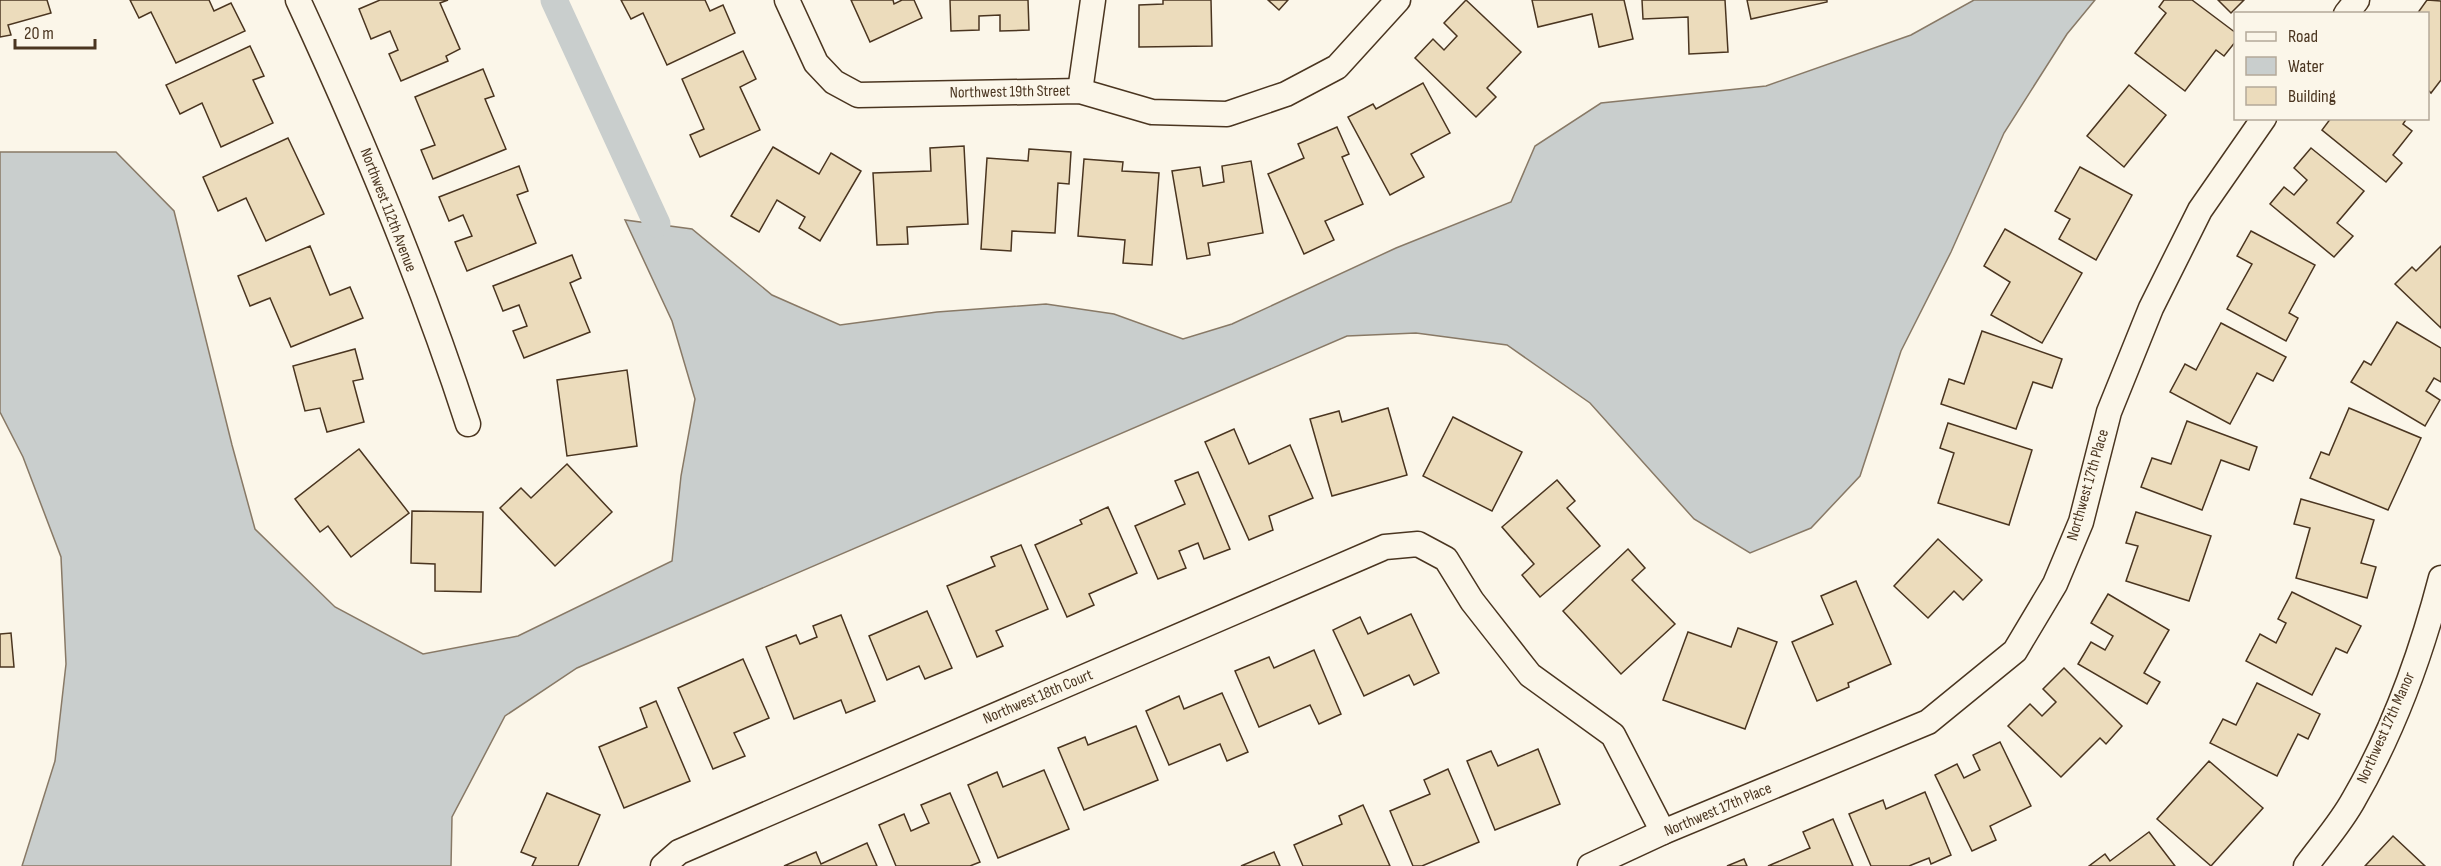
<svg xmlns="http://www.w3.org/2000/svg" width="2441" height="866" font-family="'Sofia Sans Condensed',sans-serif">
	<rect width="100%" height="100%" fill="#fbf6e9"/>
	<path fill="#c9cecd" stroke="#887966" stroke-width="1.5" d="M1974,0H2095L2067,34L2004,133L1951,252L1901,351L1860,476L1811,528L1750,553L1694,519L1590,403L1507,345L1416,333L1347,336L577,668L505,716L452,817L451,866H22L55,761L66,664L61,557L23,457L0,412V152H116L174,211L232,445L255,529L335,607L423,654L518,636L672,561L681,476L695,399L672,321L625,220L692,229L772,295L840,325L937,312L1046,304L1114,314L1183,339L1232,324L1396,248L1511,202L1535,146L1601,103L1766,86L1911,35Z"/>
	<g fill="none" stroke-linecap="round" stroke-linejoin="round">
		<path stroke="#c9cecd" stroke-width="27" d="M554,0L657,224"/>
	</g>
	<g fill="#ecdcbc" stroke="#4a3520" stroke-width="1.5">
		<path d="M0,0H47L51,13L8,25L11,35L0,37Z"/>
		<path d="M130,0H209L214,11L231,3L245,31L176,63L151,12L139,18Z"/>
		<path d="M380,0H448L440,3L460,49L446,56L448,61L401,81L389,54L398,50L390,31L371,39L359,9Z"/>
		<path d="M621,0H705L710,11L723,5L735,33L667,65L643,13L631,19Z"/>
		<path d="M851,0H893L894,4L902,0H914L922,18L870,42Z"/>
		<path d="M950,0H1028L1029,30L1000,31V15L979,16V30L951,31Z"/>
		<path d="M1163,0H1211L1212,46L1139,47V5L1163,4Z"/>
		<path d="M1268,0H1288L1279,10Z"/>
		<path d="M1466,0L1521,52L1487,88L1496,97L1476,117L1415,58L1433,39L1444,50L1457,36L1444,23Z"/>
		<path d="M1532,0H1624L1633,39L1599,47L1592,14L1538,27Z"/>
		<path d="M1642,0H1725L1728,52L1689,54L1688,17L1643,19Z"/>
		<path d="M1747,0H1827V2L1751,19Z"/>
		<path d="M2164,0H2192L2236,33V41L2224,56L2216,50L2185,91L2135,53L2166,13L2159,7Z"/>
		<path d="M2218,0H2244L2231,13Z"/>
		<path d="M2427,0L2441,1V80L2431,93L2428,90V14H2417Z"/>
		<path d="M250,46L264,76L253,80L273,123L221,147L202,103L180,114L166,85Z"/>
		<path d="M743,51L756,79L740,87L760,130L700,157L690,135L704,129L682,79Z"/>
		<path d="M483,69L494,96L485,99L506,149L433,179L421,150L435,145L415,97Z"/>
		<path d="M1423,83L1450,133L1411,154L1424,177L1390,195L1348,117L1373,104L1376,109Z"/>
		<path d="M2129,85L2166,115L2124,167L2087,136Z"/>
		<path d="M2331,118H2407L2403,124L2412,131L2393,155L2402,163L2386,182L2322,130Z"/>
		<path d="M1337,127L1349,154L1342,157L1363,204L1325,221L1334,240L1304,254L1268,174L1304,158L1298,144Z"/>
		<path d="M288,138L324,214L266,241L246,198L218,211L203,177Z"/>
		<path d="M964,146L968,224L907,227L908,244L877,245L873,173L931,171L930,148Z"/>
		<path d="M773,147L819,174L831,153L861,171L820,241L799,228L805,217L777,200L759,232L731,216Z"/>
		<path d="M2311,148L2364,191L2337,223L2353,236L2334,257L2270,204L2284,187L2294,195L2307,180L2294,168Z"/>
		<path d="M1029,149L1071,152L1069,184L1058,183L1055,233L1012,231L1011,251L981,249L987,158L1028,161Z"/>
		<path d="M1084,159L1123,162L1122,171L1159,173L1152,265L1123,263L1125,240L1078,236Z"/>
		<path d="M1251,161L1263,233L1208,243L1210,255L1187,259L1172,171L1200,167L1203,186L1224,182L1222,166Z"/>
		<path d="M519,166L528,191L517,195L536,243L467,271L455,242L472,236L463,215L449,221L439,197Z"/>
		<path d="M2080,167L2132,195L2096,260L2059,239L2070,219L2055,211Z"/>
		<path d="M2005,229L2082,273L2042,343L1991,315L2010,282L1984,266Z"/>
		<path d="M2251,231L2315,265L2289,313L2298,318L2286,341L2227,309L2252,264L2237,256Z"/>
		<path d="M310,246L330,295L350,287L363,318L291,347L270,298L250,306L238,276Z"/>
		<path d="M2441,246V328L2395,284L2412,267L2416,271Z"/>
		<path d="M572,255L581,278L570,283L590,332L524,358L513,331L527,326L519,305L503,311L493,286Z"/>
		<path d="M2397,322L2441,348V382L2434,378L2426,391L2440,400L2425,426L2351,382L2364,361L2371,365Z"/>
		<path d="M2221,323L2286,357L2273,381L2257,373L2230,424L2170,392L2185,364L2196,370Z"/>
		<path d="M1982,331L2062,359L2052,388L2033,382L2016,429L1941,404L1949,379L1964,384Z"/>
		<path d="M355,349L363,379L353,381L364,422L327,432L320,408L305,411L293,366Z"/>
		<path d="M627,370L637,446L567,456L557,380Z"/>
		<path d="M1388,408L1407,475L1332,496L1310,419L1339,411L1342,422Z"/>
		<path d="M2349,408L2421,438L2388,510L2310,478L2321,452L2329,455Z"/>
		<path d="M1453,417L1522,452L1492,511L1423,476Z"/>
		<path d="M2187,421L2257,447L2249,470L2221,460L2202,510L2141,487L2152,458L2171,464Z"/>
		<path d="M1948,423L2032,450L2009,525L1938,503L1954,453L1940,448Z"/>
		<path d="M1234,429L1249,464L1290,445L1313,498L1269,516L1273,530L1249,540L1205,442Z"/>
		<path d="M359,449L409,513L351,557L328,526L320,532L295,499Z"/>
		<path d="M567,464L612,512L555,566L500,508L521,488L531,498Z"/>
		<path d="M1198,472L1230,549L1204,559L1198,543L1179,551L1186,568L1158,579L1135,526L1185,504L1175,481Z"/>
		<path d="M1557,480L1575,501L1567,508L1600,546L1540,597L1522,575L1534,564L1502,527Z"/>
		<path d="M2301,499L2374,520L2361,563L2376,567L2367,598L2296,578L2310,528L2294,524Z"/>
		<path d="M1108,507L1137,573L1089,594L1094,605L1067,617L1035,545L1082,524L1080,520Z"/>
		<path d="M412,511L483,512L481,592L435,591V564L411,563Z"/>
		<path d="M2136,512L2211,536L2189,601L2126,581L2138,546L2126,543Z"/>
		<path d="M1938,539L1982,580L1963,600L1954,591L1928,618L1894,586Z"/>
		<path d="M1021,545L1048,609L996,631L1003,646L977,657L947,586L995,566L991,557Z"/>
		<path d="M1628,549L1645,568L1632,580L1675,624L1621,674L1563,611Z"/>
		<path d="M1856,581L1891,664L1848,683L1849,687L1817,701L1792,642L1833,624L1821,596Z"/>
		<path d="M2292,592L2361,626L2347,653L2336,648L2312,695L2246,661L2260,634L2276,643L2286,623L2278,619Z"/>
		<path d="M2108,594L2169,630L2144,673L2160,682L2147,704L2078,664L2091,642L2105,650L2113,636L2091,623Z"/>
		<path d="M927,611L952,668L925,679L919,666L887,680L869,636Z"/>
		<path d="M1411,614L1439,673L1414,685L1409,675L1364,696L1333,630L1360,617L1368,634Z"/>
		<path d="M841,615L875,701L846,713L841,700L794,719L766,647L796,635L800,644L817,637L813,626Z"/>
		<path d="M1738,628L1777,642L1745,729L1663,700L1688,632L1731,647Z"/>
		<path d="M11,633L14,667H0V634Z"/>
		<path d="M1314,650L1341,714L1319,724L1310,705L1259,727L1235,671L1269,657L1274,668Z"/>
		<path d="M743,659L769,718L734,733L745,756L713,769L678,688Z"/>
		<path d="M2064,668L2122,726L2106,744L2100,738L2061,777L2008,726L2030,704L2042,716L2056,702L2043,689Z"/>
		<path d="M2257,683L2320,714L2308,739L2298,734L2277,776L2210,743L2223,719L2236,725Z"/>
		<path d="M1222,693L1248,752L1227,761L1220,744L1169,765L1146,711L1179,696L1184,709Z"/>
		<path d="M656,701L690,781L624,808L599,747L647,727L640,708Z"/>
		<path d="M1136,726L1158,780L1084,810L1058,748L1085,737L1088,745Z"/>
		<path d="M2000,742L2031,806L1990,826L1996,840L1972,851L1935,775L1957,764L1964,778L1980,770L1973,755Z"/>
		<path d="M1538,749L1560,804L1495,830L1467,761L1491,751L1498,766Z"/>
		<path d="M2209,761L2263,808L2211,866L2157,819Z"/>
		<path d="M1448,769L1479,842L1422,866H1413L1390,811L1430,794L1424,780Z"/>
		<path d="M1044,770L1069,829L998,858L968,785L997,772L1003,787Z"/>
		<path d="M1925,792L1951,855L1931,864L1929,858L1909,866H1871L1849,814L1883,800L1886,809Z"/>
		<path d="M547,793L600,815L578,866H532L536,858L521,852Z"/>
		<path d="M950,793L980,862L970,866H896L879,825L904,814L911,831L929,823L921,805Z"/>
		<path d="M1363,805L1390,866H1303L1294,845L1342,824L1339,816Z"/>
		<path d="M1833,819L1853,866H1768L1810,848L1803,832Z"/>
		<path d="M2149,832L2175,866H2089L2105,854L2110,861Z"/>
		<path d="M2393,836L2425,866H2365Z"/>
		<path d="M867,843L877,866H784L816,852L821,864Z"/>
		<path d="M1274,852L1280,866H1241Z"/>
		<path d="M1744,859L1747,866H1727Z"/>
	</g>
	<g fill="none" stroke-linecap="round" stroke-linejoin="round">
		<defs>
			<g id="street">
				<path d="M298,0C362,138 421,279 468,424"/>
				<path d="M787,0L816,63L834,82L858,95L1080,91L1152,112L1227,114L1286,94L1337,67L1398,0"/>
				<path d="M2346,14L2357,0"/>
				<path d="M1080,91L1093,0"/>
				<path d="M663,866L679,852L1385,547L1418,544L1446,559L1472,601L1530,675L1613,735L1663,832"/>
				<path d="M1590,866L1663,832L1928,722L2015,651L2055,584L2081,522L2109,412L2151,308L2200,210L2264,118"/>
				<path d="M2306,866C2322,844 2341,823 2354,799C2394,730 2421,655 2441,578"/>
			</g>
		</defs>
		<use href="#street" stroke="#4a3520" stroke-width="27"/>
		<use href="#street" stroke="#fbf6e9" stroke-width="24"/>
	</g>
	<g text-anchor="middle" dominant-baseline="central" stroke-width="4.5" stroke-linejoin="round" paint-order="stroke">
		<g font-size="16" fill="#4a3520" stroke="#fbf6e9">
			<text transform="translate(1010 92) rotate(-1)">Northwest 19th Street</text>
			<text transform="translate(388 210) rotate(69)">Northwest 112th Avenue</text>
			<text transform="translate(2088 485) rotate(-74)">Northwest 17th Place</text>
			<text transform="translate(1038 697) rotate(-23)">Northwest 18th Court</text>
			<text transform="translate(2386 728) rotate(-66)">Northwest 17th Manor</text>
			<text transform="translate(1718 810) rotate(-23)">Northwest 17th Place</text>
		</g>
	</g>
	<rect x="2234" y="12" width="195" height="108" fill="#fbf6e9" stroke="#b4a999" stroke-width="1.5"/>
	<rect x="2246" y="32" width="30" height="9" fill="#fbf6e9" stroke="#b4a999" stroke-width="1.5"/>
	<text x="2288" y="42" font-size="18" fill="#4a3520">Road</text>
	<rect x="2246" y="57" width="30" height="18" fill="#c9cecd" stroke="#b4a999" stroke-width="1.5"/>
	<text x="2288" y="72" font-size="18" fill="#4a3520">Water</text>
	<rect x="2246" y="87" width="30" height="18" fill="#ecdcbc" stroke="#b4a999" stroke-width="1.5"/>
	<text x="2288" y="102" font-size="18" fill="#4a3520">Building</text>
	<path d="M15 39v9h80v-9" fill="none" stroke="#4a3520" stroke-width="3"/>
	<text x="24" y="39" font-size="18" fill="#4a3520" stroke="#fbf6e9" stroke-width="4.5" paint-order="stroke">20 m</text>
</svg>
